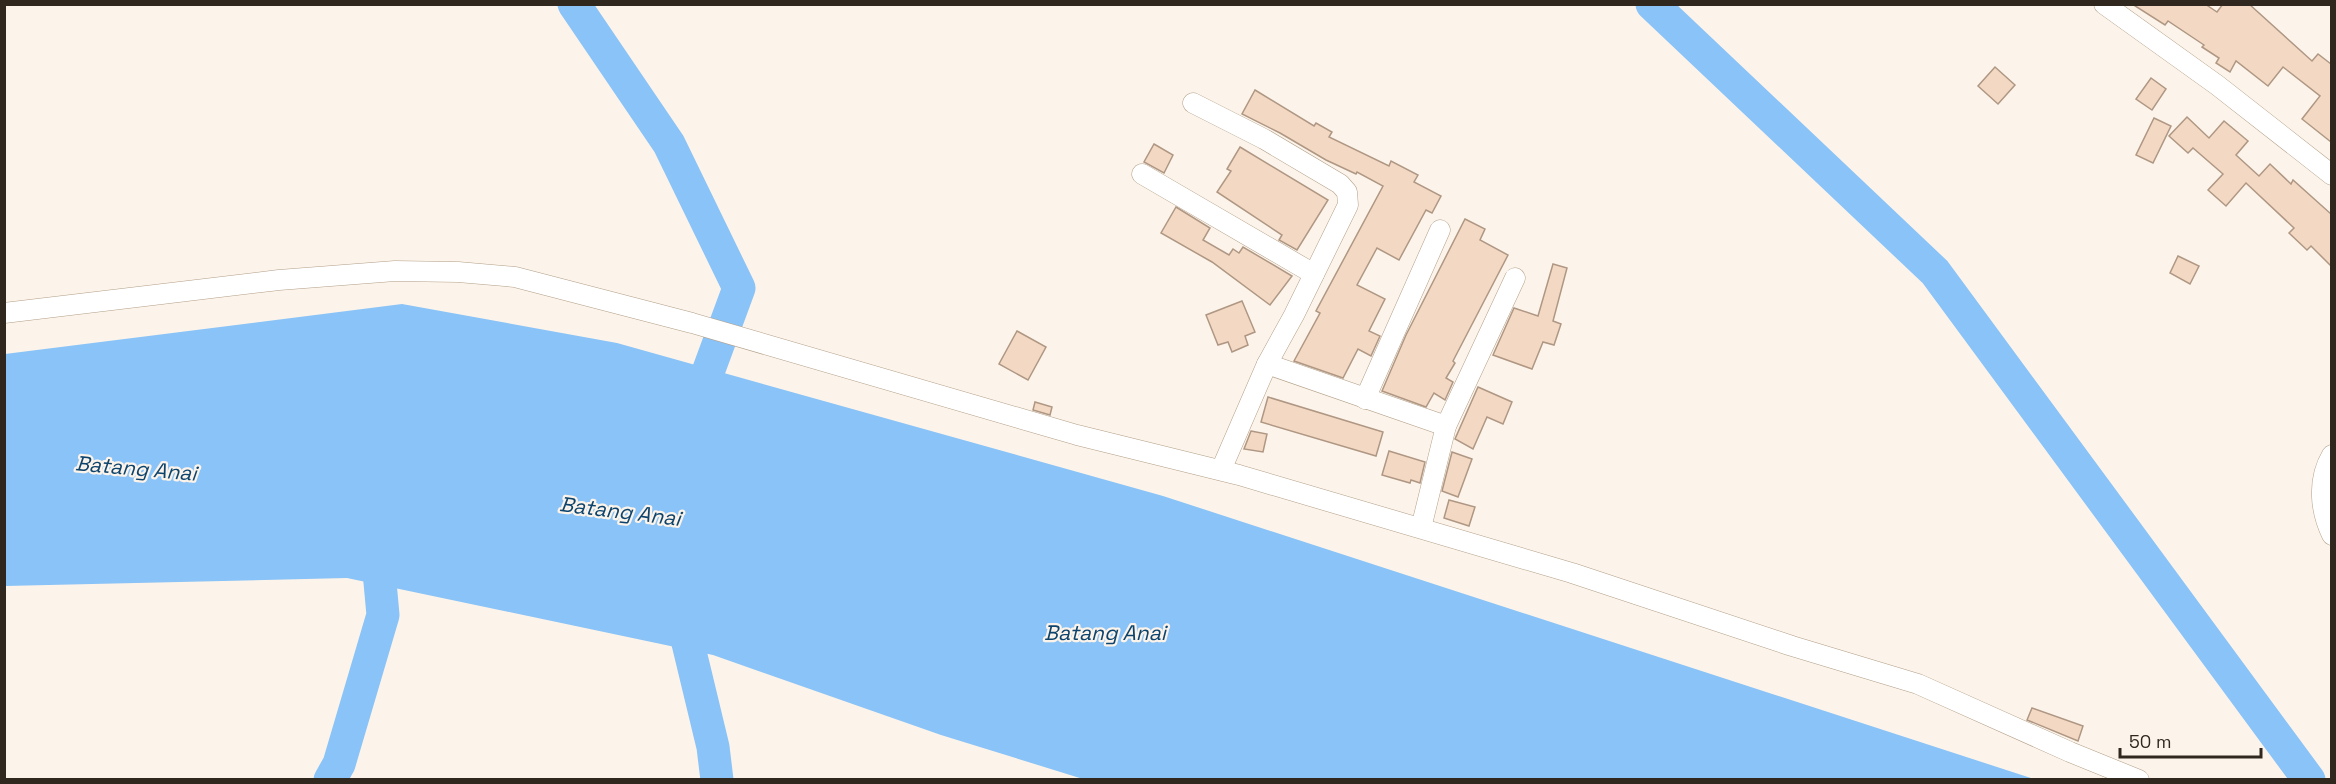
<svg xmlns="http://www.w3.org/2000/svg" width="2336" height="784" font-family="'Space Grotesk',sans-serif">
	<rect width="100%" height="100%" fill="#fcf4ea"/>
	<path fill="#8ac3f7" d="M402,304L617,343L1163,496L2034,779H1083L941,735L713,655L347,578L5,586V354Z"/>
	<g fill="none" stroke-linecap="round" stroke-linejoin="round">
		<g stroke="#8ac3f7" stroke-width="33">
			<path d="M574,4L669,144L739,288L694,410"/>
			<path d="M1652,4L1935,272L2309,780"/>
			<path d="M679,606L713,747L717,780"/>
			<path d="M330,780L339,764L383,615L376,539"/>
		</g>
	</g>
	<g fill="#f3d9c4" stroke="#af9783" stroke-width="1.5">
		<path d="M2132,4H2205L2217,12L2223,4H2249L2312,61L2318,54L2331,64V142L2302,119L2320,96L2283,67L2268,86L2236,61L2230,72L2216,63L2219,58L2202,47L2204,45L2168,21L2165,25Z"/>
		<path d="M1995,67L2015,85L1998,104L1978,86Z"/>
		<path d="M2151,78L2166,89L2152,110L2136,99Z"/>
		<path d="M1255,90L1314,126L1316,123L1332,132L1329,137L1389,166L1391,161L1418,175L1414,182L1441,196L1432,213L1426,210L1399,260L1377,248L1357,285L1385,299L1369,331L1380,336L1371,356L1358,349L1343,378L1294,361L1320,313L1316,311L1383,186L1357,172L1356,174L1326,160L1280,133L1242,114Z"/>
		<path d="M2187,117L2209,138L2224,121L2248,141L2236,155L2259,176L2270,164L2291,184L2293,180L2331,214V266L2311,246L2307,250L2289,233L2294,228L2246,183L2226,206L2208,190L2223,174L2193,148L2188,153L2169,136Z"/>
		<path d="M2154,118L2171,126L2153,163L2136,155Z"/>
		<path d="M1154,144L1173,155L1164,173L1144,162Z"/>
		<path d="M1240,147L1328,200L1297,250L1279,240L1282,235L1217,192L1231,171L1227,169Z"/>
		<path d="M1176,207L1210,228L1203,240L1229,255L1233,249L1239,253L1243,247L1292,276L1270,305L1212,262L1161,233Z"/>
		<path d="M1465,219L1485,229L1480,240L1508,255L1453,361L1455,363L1446,378L1453,382L1445,400L1434,393L1426,407L1382,391L1406,335Z"/>
		<path d="M2178,256L2199,266L2190,284L2170,273Z"/>
		<path d="M1553,264L1567,268L1553,321L1561,324L1554,345L1543,342L1532,369L1493,355L1514,308L1538,316Z"/>
		<path d="M1242,301L1255,332L1245,336L1248,345L1232,352L1228,342L1218,345L1206,315Z"/>
		<path d="M1017,331L1046,347L1028,380L999,364Z"/>
		<path d="M1478,387L1512,402L1503,424L1487,417L1473,449L1455,439Z"/>
		<path d="M1268,397L1383,432L1376,456L1261,422Z"/>
		<path d="M1035,402L1052,407L1050,415L1033,410Z"/>
		<path d="M1251,431L1267,434L1263,452L1244,449Z"/>
		<path d="M1389,451L1425,462L1420,483L1411,480L1410,483L1382,475Z"/>
		<path d="M1452,452L1472,459L1458,497L1442,491Z"/>
		<path d="M1449,500L1475,507L1469,526L1444,518Z"/>
		<path d="M2032,708L2083,726L2078,741L2027,720Z"/>
	</g>
	<g fill="none" stroke-linecap="round" stroke-linejoin="round">
		<defs>
			<g id="minor">
				<path d="M2104,4L2217,85L2332,175"/>
				<path d="M1193,103L1264,139L1340,184L1347,192L1348,205L1294,315L1267,364L1221,470"/>
				<path d="M1142,174L1314,274"/>
				<path d="M4,313L279,280L395,271L458,272L515,277L692,323L1077,435L1239,475L1572,573L1792,646L1918,684L2070,752L2139,780"/>
				<path d="M1267,364L1446,426"/>
				<path d="M1365,399L1440,230"/>
				<path d="M2332,455C2317,480 2320,510 2332,535"/>
				<path d="M1421,528L1446,426L1515,278"/>
			</g>
		</defs>
		<use href="#minor" stroke="#b39f88" stroke-width="21"/>
		<use href="#minor" stroke="#fff" stroke-width="20"/>
	</g>
	<g text-anchor="middle" dominant-baseline="central" stroke-width="4.5" stroke-linejoin="round" paint-order="stroke">
		<g font-size="21" font-style="italic" fill="#0d446e" stroke="#fcf4ea">
			<text transform="translate(136 468) rotate(5)">Batang Anai</text>
			<text transform="translate(620 511) rotate(7)">Batang Anai</text>
			<text x="1105" y="632">Batang Anai</text>
		</g>
	</g>
	<rect width="2336" height="784" fill="none" stroke="#30281f" stroke-width="12"/>
	<path d="M2120 748v9h141v-9" fill="none" stroke="#30281f" stroke-width="3"/>
	<text x="2129" y="748" font-size="18" fill="#30281f" stroke="#fcf4ea" stroke-width="4.5" paint-order="stroke">50 m</text>
</svg>
